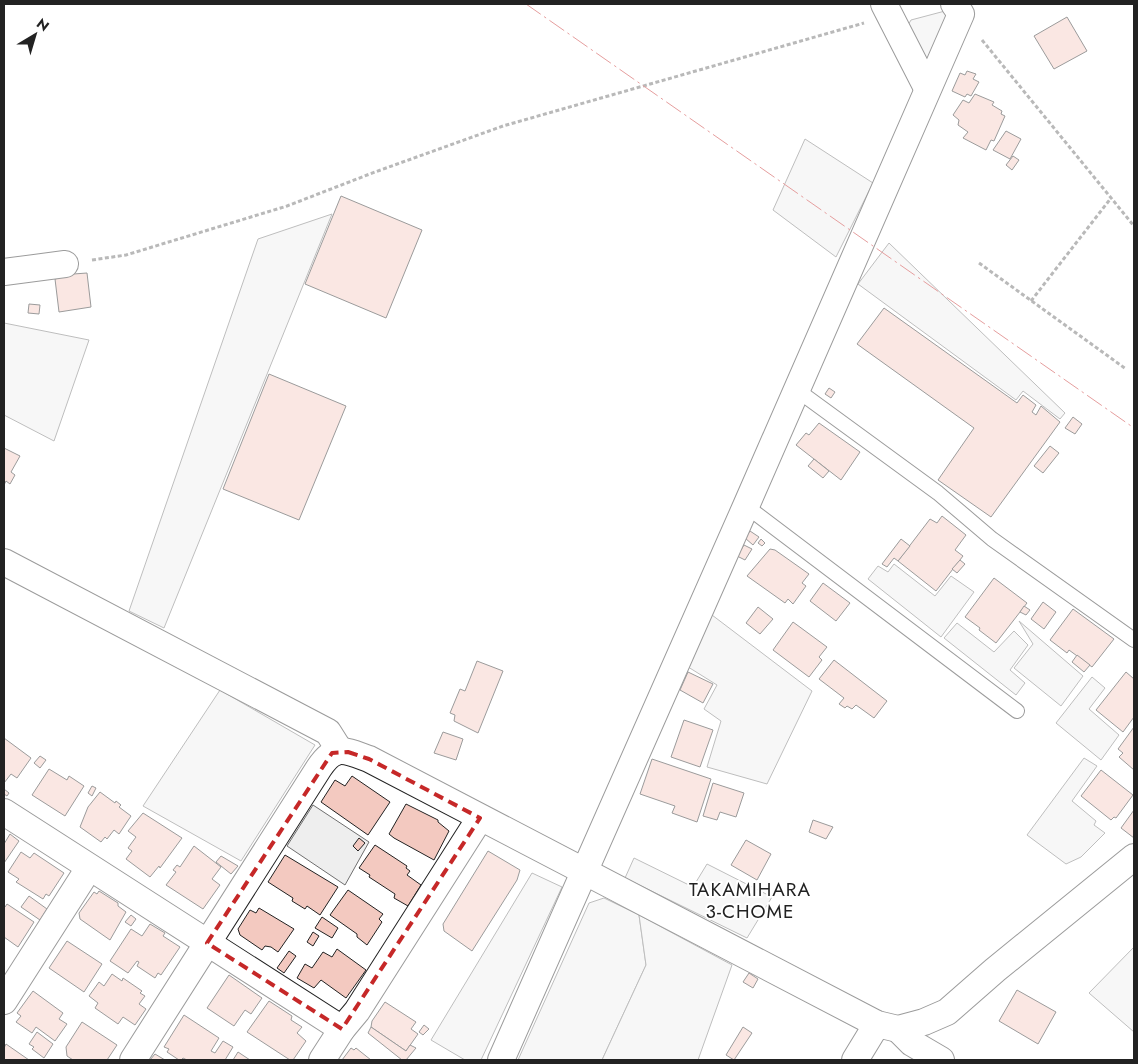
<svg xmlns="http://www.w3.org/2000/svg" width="1138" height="1064" font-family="Jost,sans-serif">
	<rect width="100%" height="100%" fill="#fff"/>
	<g fill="#eee" stroke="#6f6f6f">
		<path d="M945,11L952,20L929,66L907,27L911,20Z"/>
		<path d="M332,214L164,628L129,611L258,239Z"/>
		<path d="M4,323L89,340L54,441L4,415Z"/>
		<path d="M894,564L935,596L951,576L974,592L941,637L868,579L878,566L888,572Z"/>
		<path d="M712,615L812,691L767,784L707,767L721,721L704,709L717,685L685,665Z"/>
		<path d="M1019,621L1083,676L1061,706L1014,668L1033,644Z"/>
		<path d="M957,623L994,652L1014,631L1028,645L1010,670L1025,683L1016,695L944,638Z"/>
		<path d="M1092,677L1105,688L1089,709L1119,735L1101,760L1056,723Z"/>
		<path d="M1084,758L1097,766L1072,801L1096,821L1094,825L1105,833L1081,857L1066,864L1027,835Z"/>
		<path d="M313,805L369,842L345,885L287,846Z"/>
		<path d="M634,858L693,887L707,864L772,897L747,938L625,878Z"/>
		<path d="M532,873L562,887L481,1060H465L431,1040Z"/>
		<path d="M604,898L639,915L646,965L602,1060H518L589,903Z"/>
		<path d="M1134,947V1032L1089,993Z"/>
	</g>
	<g fill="#ededed" stroke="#6f6f6f">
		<path d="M805,139L873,183L836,257L773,210Z"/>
		<path d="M889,243L1065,413L1060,419L1023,391L1016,400L858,284Z"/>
		<path d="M220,690L315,745L241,861L143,806Z"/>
		<path d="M639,915L732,965L698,1060H602L646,965Z"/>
	</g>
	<g fill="#f3c9c0" stroke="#222">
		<path d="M1067,17L1087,51L1054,69L1034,36Z"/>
		<path d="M967,71L976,74L973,79L979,82L971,96L967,94L965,97L952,91L960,73L965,75Z"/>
		<path d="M975,94L994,102L992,105L1002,111L1001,114L1005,116L994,141L991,140L986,150L963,138L968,132L958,125L959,120L953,115L963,100L969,103Z"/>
		<path d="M1006,131L1021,139L1010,159L993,150Z"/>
		<path d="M1013,156L1019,160L1012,170L1006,165Z"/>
		<path d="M341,196L422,230L386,318L305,284Z"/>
		<path d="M87,273L91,307L59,312L55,279L59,278L60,275Z"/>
		<path d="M29,304L40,305L39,314L28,313Z"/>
		<path d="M884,308L1017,403L1023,395L1036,405L1032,412L1036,415L1041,406L1060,422L991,517L938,480L974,428L857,344Z"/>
		<path d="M269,374L346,406L299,520L223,489Z"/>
		<path d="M829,388L835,392L831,398L825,394Z"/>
		<path d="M1073,417L1082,424L1075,434L1065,428Z"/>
		<path d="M819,423L860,452L841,480L796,445L806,433L809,435Z"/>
		<path d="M1050,446L1059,453L1043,473L1034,466Z"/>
		<path d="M4,448L20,456L11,472L15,475L10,484L6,481L4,485Z"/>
		<path d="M814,459L829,471L823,478L808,466Z"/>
		<path d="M942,516L966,535L955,550L963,556L936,591L898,561L930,519L937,523Z"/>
		<path d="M750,531L759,537L753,545L745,538Z"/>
		<path d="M761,539L765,543L762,546L758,543Z"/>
		<path d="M901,539L910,546L898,561L894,558L887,567L882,564Z"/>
		<path d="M744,545L752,549L745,560L737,556Z"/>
		<path d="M770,549L775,550L809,574L802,583L806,586L793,604L788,599L785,603L747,576Z"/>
		<path d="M960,560L965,564L957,573L952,569Z"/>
		<path d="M994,578L1027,603L996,643L979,630L980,628L965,617Z"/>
		<path d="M823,583L850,603L836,621L810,601Z"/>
		<path d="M1043,602L1056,612L1044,629L1031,619Z"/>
		<path d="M1024,606L1030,610L1026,615L1020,612Z"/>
		<path d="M758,607L773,619L760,634L746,623Z"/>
		<path d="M1073,609L1114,639L1092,667L1069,650L1067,653L1050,640Z"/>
		<path d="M793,622L827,647L819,657L822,660L809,677L773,650Z"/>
		<path d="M1077,655L1090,665L1084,672L1072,662Z"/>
		<path d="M834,660L887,701L874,718L856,705L852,709L847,706L845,708L839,704L844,698L819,679Z"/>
		<path d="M477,661L503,671L478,733L454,721L455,715L450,713L460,689L465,691Z"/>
		<path d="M688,672L713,684L703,703L680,690Z"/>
		<path d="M1126,672L1134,679V717L1123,732L1096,710Z"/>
		<path d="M684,720L713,730L700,767L671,757Z"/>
		<path d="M1134,727V770L1119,757L1123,753L1118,749Z"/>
		<path d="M443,732L463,739L456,760L434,753Z"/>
		<path d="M4,738L31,758L17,778L11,774L4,783Z"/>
		<path d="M40,756L46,760L40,768L34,763Z"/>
		<path d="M652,759L711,779L697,822L672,813L675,806L640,794Z"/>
		<path d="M49,769L67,780L69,776L84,786L65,816L32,795Z"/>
		<path d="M1101,770L1133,795L1116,818L1114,817L1111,820L1081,796Z"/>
		<path d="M352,776L390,802L368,835L321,802L335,780L345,786Z"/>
		<path d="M713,783L744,793L736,817L720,812L717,820L703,816Z"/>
		<path d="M92,786L96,788L92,796L88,793Z"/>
		<path d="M4,789L9,793L7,796L4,794Z"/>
		<path d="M100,792L115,803L116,801L121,805L119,807L131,816L119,834L114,830L107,839L105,837L101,842L80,827L88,807Z"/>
		<path d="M406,804L438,820V822L449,831L434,860L394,838L389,834Z"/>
		<path d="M1134,810V838L1121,828Z"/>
		<path d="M143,813L182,838L160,868L159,866L150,877L126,859L132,851L128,848L136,837L128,831Z"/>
		<path d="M813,820L833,827L826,839L809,832Z"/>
		<path d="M10,834L19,841L4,863V844Z"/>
		<path d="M359,838L365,843L358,851L353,846Z"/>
		<path d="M746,840L771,854L757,880L731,865Z"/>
		<path d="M375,845L407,866L406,868L410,871L407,875L421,885L408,906L394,898L395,894L369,877L370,875L359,868Z"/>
		<path d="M194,846L221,867L212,879L220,885L203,909L166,885L176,872L173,870L177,865L180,867Z"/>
		<path d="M488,851L520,870L517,880L472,951L444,931L443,924Z"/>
		<path d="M21,852L30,858L34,853L64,873L49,896L46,894L43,899L16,882L19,879L8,872Z"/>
		<path d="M285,855L338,887L320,915L307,906L305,909L292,901L293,898L268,882Z"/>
		<path d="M221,856L238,866L231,874L216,862Z"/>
		<path d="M348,890L383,914L379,919L382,922L367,945L357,937V934L330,915Z"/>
		<path d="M99,891L118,903V906L126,912L110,940L80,919L79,913L94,892L97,894Z"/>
		<path d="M29,896L47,909L40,920L21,907Z"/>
		<path d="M7,904L34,922L18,947L4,937V906L5,907Z"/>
		<path d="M259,908L294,929L278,952L271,947L265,946L262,950L240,935L238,929L250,910L256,913Z"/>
		<path d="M131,915L136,919L131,926L125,922Z"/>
		<path d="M322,917L338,928L332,938L315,928Z"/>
		<path d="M150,924L165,933L163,936L180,947L161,975L158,973L155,978L137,966L139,962L137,961L128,973L110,961L131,929L142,936Z"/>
		<path d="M313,932L319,936L313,946L307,942Z"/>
		<path d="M67,941L102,964L84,992L49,968Z"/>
		<path d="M337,949L366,970L346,998L321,980L314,988L297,978L305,964L312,968L323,952L332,957Z"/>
		<path d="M289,951L296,956L284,973L277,968Z"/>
		<path d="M749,973L758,979L753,988L743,982Z"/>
		<path d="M112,974L122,981L123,978L142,991L140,993L145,996L139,1004L146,1009L135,1025L123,1017L118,1024L95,1008L98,1003L89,996L99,982L104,986Z"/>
		<path d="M229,975L262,998L251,1014L245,1010L234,1026L207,1008Z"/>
		<path d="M1017,990L1056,1012L1038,1044L999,1021Z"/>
		<path d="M33,991L63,1013L59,1019L67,1024L55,1041L36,1027L32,1033L16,1022L21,1016L17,1013Z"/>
		<path d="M269,1001L292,1016L291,1020L302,1027L297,1033L306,1041L293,1060H290L247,1032Z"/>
		<path d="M385,1002L416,1022L411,1029L418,1034L406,1051L371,1027L372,1021Z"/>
		<path d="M184,1015L219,1038L211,1051L215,1053L223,1041L233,1047L225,1060H187L183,1058L181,1060H179L167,1052L169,1049L164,1047Z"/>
		<path d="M82,1022L117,1045L107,1060H73L67,1056L66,1047Z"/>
		<path d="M424,1025L429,1029L423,1035L419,1032Z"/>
		<path d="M371,1027L406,1051L410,1045L416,1048L406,1060H402L368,1033Z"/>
		<path d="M743,1027L752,1033L734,1060L726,1055Z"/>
		<path d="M37,1032L53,1044L44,1058L32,1049L34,1047L29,1044Z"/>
		<path d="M6,1044L29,1060H4V1048Z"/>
		<path d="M351,1048L354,1050L356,1048L371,1060H342Z"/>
		<path d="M238,1052L250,1060H233Z"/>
		<path d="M155,1054L165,1060H150Z"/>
	</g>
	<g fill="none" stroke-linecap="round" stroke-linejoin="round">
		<defs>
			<g id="lane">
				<path d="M797,390L938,493L992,539L1134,640"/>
				<path d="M746,506L1017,711"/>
			</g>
			<g id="street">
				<path d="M884,4L927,88"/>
				<path d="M4,272L65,264"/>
				<path d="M4,562L328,732L340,751"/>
				<path d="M4,812L342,1029"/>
				<path d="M4,1001L89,868"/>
				<path d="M898,1029L912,1043L941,1060"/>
				<path d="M133,1060L319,768C335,744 344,750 369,759L877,1024L898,1029L924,1022L947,1012L995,970L1134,857"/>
				<path d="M322,1060L342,1029L357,1011L480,818"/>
				<path d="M501,1060L746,506L961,14L954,4"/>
				<path d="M855,1060L877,1024"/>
			</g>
		</defs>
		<use href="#lane" stroke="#222" stroke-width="16"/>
		<use href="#street" stroke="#222" stroke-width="28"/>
		<g stroke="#646464" stroke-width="3" stroke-dasharray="4 2.5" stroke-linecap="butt">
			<path d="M982,40L1134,226"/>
			<path d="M92,260L126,255L287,206L375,172L503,126L864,23"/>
			<path d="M979,263L1126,369"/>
			<path d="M1031,301L1111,198"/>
		</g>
		<use href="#lane" stroke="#fff" stroke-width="14"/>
		<use href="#street" stroke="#fff" stroke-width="26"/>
		<path stroke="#c62828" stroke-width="1" stroke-dasharray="18 4 2.5 4" stroke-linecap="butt" d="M526,4L1134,428"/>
	</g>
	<path d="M0 0H1138V1064H0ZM348,752L369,759L480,818L342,1029L207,943L332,753Z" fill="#fff" fill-opacity=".55" fill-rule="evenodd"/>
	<path fill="none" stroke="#c62828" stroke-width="4" stroke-dasharray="10 6" stroke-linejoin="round" d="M348,752L369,759L480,818L342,1029L207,943L332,753Z"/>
	<g text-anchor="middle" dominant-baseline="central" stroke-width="4" stroke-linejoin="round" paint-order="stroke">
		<g font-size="19" letter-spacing="1" fill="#222" stroke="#fff">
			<text x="750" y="889">TAKAMIHARA<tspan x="750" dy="22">3-CHOME</tspan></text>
		</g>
	</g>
	<rect width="1138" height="1064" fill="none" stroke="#222222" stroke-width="10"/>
	<g transform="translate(35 35) rotate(38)" stroke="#ffffff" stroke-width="4" paint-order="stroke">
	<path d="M0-4L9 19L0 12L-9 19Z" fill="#222222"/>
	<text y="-8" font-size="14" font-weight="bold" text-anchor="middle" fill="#222222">N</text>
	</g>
</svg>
